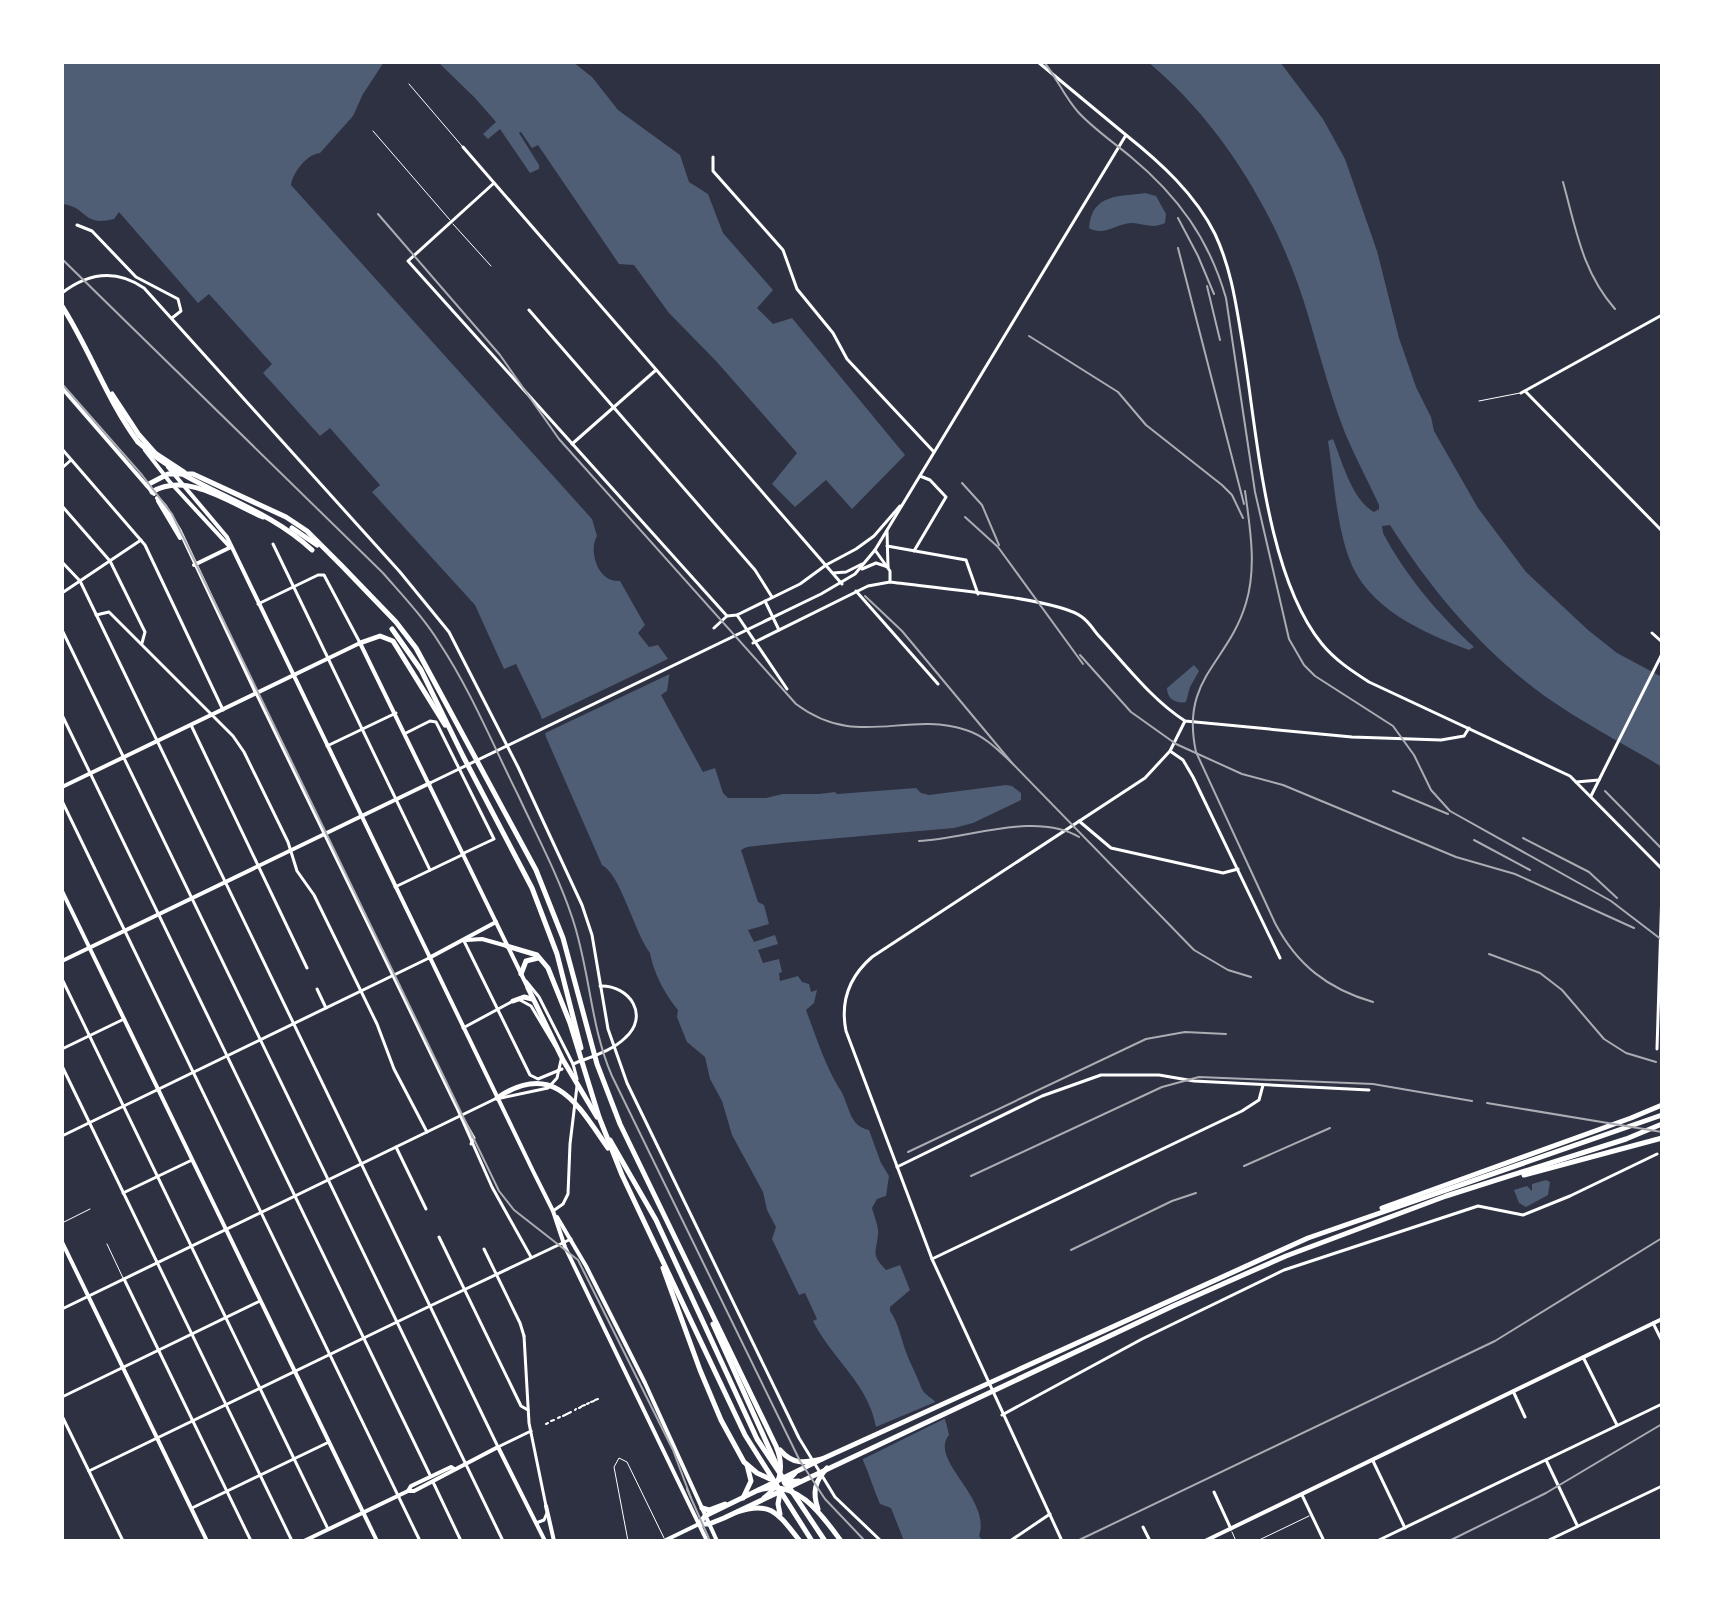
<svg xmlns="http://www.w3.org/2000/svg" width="1724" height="1603" font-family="'Alegreya Sans',sans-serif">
	<rect width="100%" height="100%" fill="#2d3142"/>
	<g fill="#4f5d75">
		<path d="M62,62H384L363,94L353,116L320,153C307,154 293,172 291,185L592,519L597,536C588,551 598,583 620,581L645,625L638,633L649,647L658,645L671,663L667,691L661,695L703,772L715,768L723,793L728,798H766L783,794H819L835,792L837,794L916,788L921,793L929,795L1006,785L1012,786L1021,793V800L973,823L954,828L782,843L747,847L741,850L758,902L764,905L769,924L748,930L754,942L775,935L778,944L758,950L763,963L779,959L782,972L779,973L780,981L798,976L802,982L809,984L811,992L817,990L814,1003L806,1010C817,1039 825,1066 841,1091C850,1107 849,1126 869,1130L881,1163L889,1176L886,1196L877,1199L872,1208C874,1216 879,1227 878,1234C876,1254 871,1254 886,1270L900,1265L910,1290L890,1307V1311C898,1322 901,1338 906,1352C910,1364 917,1375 921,1387C924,1396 933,1397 938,1405C944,1414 947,1425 949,1435C928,1460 992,1498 979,1536L983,1541H904L891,1508L880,1504C873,1488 869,1473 862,1458L876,1427C868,1383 831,1358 813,1321L817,1319L805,1293L799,1295L772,1239L776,1227L767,1210L763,1192L732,1135L722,1101L710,1079L705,1057L687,1042L677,1017L678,1010C666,996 653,972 650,953C634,932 621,875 602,865L546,737L541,716L516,664L504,669L475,605L372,492L380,485L330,428L320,436L264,374L263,373L272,364L209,294L198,303L119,212L114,219C81,227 89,207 62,204Z"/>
		<path d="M438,62H573L592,77L618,110L680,155L689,182L708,194L723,233L773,290L757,308L773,324L792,318L905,455L852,509L826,480L795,507L772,484L797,453L716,361L669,313L634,265L619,264L538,145L532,148L521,132L519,133L539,165V169L530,173L500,129L488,139L483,134L496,122L475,98Z"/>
		<path d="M1148,62H1280L1323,119L1345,159L1377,251L1399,338L1416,387L1431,417L1434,431L1478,508L1526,572L1588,630L1617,653L1662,677V767C1624,744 1583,723 1546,697C1483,652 1431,590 1390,525L1382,526L1383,533C1405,575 1439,615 1474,647L1469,650C1424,633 1366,608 1349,558C1336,523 1334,478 1328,441L1333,439C1342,461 1352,500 1374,512L1379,509V505C1368,481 1355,457 1345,433C1328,389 1317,343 1303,299C1274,210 1220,122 1148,62Z"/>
		<path d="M1145,193L1156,196L1166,214L1165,223C1153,229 1145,224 1133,223C1116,223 1105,237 1089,228C1092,193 1119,197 1145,193Z"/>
		<path d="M1194,665L1199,671L1190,687L1186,702C1176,704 1167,699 1167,688Z"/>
		<path d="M1546,1180L1550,1182L1548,1195L1526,1207L1519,1203L1514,1190L1527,1186L1532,1191V1184Z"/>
	</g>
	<g fill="#2d3142">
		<path d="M672,657L675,662L674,672L541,735L538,721Z"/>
		<path d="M940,1400L948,1417L859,1461L861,1446L871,1429Z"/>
	</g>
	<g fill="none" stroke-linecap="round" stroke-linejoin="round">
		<g stroke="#fff" stroke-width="1">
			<path d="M409,84L462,146"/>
			<path d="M373,131L450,220"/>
			<path d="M453,224L491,266"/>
			<path d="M1479,401L1520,393"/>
			<path d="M62,1223L90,1209"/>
			<path d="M107,1244L123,1278"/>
			<path d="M1232,1532L1236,1541"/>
			<path d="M628,1541L614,1467L619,1458L627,1462L664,1538"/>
			<path d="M1257,1541L1309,1516"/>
		</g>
		<g stroke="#fff" stroke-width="2">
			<path d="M595,1400L598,1399"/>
			<path d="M591,1402L594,1401"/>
			<path d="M587,1404L589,1403"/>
			<path d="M582,1406L585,1405"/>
			<path d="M579,1408L581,1407"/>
			<path d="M575,1410L576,1409"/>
			<path d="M563,1416L571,1412"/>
			<path d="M558,1418L560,1417"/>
			<path d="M551,1421L554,1420"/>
			<path d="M546,1424L548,1423"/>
		</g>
		<g stroke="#fff" stroke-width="3">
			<path d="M1038,62L1126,135"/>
			<path d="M463,147L842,584"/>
			<path d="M713,157V171L783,250L797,289L833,333L847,359L934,452"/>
			<path d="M494,183L408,261L727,616"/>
			<path d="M77,225L92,231L136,277L178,299L181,311L172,318"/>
			<path d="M529,310L755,570L772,597"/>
			<path d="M1526,392L1662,531"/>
			<path d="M1521,393L1662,315"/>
			<path d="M572,444L656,370"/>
			<path d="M62,506L110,561L145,632L142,643"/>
			<path d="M273,544L430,870"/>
			<path d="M887,546L966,560L978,594"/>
			<path d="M914,551L946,497L930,480L920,476"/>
			<path d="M856,591L938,684"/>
			<path d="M62,593L141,540"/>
			<path d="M765,601L779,630"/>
			<path d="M737,615L787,689"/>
			<path d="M714,628L727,616L737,615L800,584L826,565L856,549L874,536L900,506"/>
			<path d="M62,630L503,1541"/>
			<path d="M1652,633L1662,642"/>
			<path d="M753,643L868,586L890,582"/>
			<path d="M62,715L430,1475"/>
			<path d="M212,715L233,736L244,752L288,842L297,871L314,895L377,1024L394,1069L427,1132"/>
			<path d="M191,725L307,968"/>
			<path d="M406,733L430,721L436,722L494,839L464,853"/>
			<path d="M1170,751L1183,760L1193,777L1280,958"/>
			<path d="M62,801L420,1541"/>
			<path d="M1079,821L1111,848L1223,873L1238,869"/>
			<path d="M464,941L530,1075L538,1079L562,1069"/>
			<path d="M62,979L328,1529"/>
			<path d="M526,981L539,997L573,1064"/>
			<path d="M317,989L326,1008"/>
			<path d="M520,1000L531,1006L555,1046"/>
			<path d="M463,1028L513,1001"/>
			<path d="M62,1049L124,1019"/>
			<path d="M1657,1049L1662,890"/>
			<path d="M62,1066L292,1541"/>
			<path d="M501,1098L548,1088L557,1078L561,1060"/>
			<path d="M396,1147L426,1209"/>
			<path d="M897,1167L1042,1096L1101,1075H1159L1194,1081L1369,1090"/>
			<path d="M123,1193L192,1160"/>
			<path d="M439,1237L521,1406L528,1410"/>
			<path d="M484,1249L520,1323L524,1336"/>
			<path d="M932,1259L1242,1111L1259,1100L1263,1085"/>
			<path d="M124,1279L251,1541"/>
			<path d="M1583,1357L1617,1425"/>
			<path d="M1513,1391L1525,1417"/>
			<path d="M62,1397L260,1301"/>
			<path d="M1002,1415L1142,1339L1284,1270L1478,1206L1523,1215L1570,1196L1657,1154"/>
			<path d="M62,1416L123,1541"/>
			<path d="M1546,1460L1577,1525"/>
			<path d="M1373,1461L1405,1528"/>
			<path d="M89,1471L430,1306"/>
			<path d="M433,1482L461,1541"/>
			<path d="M1214,1492L1231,1529"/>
			<path d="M192,1508L329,1442"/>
			<path d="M1143,1527L1150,1541"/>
			<path d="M1377,1541L1662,1404"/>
			<path d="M1547,1541L1662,1486"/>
		</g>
		<g stroke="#fff" stroke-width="3">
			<path d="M62,293C88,273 116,269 144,288L400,572L449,632L518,767L582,905L592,935L608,1029L627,1083L799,1438L835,1497L881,1541"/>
			<path d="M62,449L145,545L223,710"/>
			<path d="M62,468L71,460"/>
			<path d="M887,531L888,567"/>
			<path d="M875,550L890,571V582C927,587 1058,598 1082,617C1089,622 1093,629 1098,635C1126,665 1151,699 1185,721L1352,737L1441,740L1464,736L1469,728"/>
			<path d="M62,562L80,581L498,1447L531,1431"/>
			<path d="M862,569L876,563L888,567"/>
			<path d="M833,573L846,572L862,564"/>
			<path d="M258,604L318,575H324L359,641"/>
			<path d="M96,615L109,612L212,715"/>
			<path d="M256,693L457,1108L492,1187L531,1257"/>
			<path d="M327,746L396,713"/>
			<path d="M1576,782L1599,780"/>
			<path d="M430,783L821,594L855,574L875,550L1126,135C1161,163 1195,194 1215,234C1231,268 1236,304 1242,340C1257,429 1265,574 1322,644C1335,660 1352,671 1369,682L1570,776L1662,869"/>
			<path d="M1591,796L1662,654"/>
			<path d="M395,887L464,854"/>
			<path d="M577,1079L573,1064C590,1057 612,1051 625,1038C650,1016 630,985 600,986"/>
			<path d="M463,1119L474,1138L471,1144"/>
			<path d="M62,1136L429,958"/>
			<path d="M553,1211L563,1204L568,1194L570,1144L577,1086"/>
			<path d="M430,1306L571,1239"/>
			<path d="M62,1309L497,1098"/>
			<path d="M1653,1323L1662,1341"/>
			<path d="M524,1336L529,1423L546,1506"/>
			<path d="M1302,1495L1324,1541"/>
			<path d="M536,1523L544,1520L547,1513"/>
			<path d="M1010,1541L1050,1514"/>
			<path d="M1062,1541L932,1259L846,1031C840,1001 849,977 872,957L1145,778L1170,751L1185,721"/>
		</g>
		<g stroke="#fff" stroke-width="4">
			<path d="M62,388L154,494"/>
			<path d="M157,498L165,506L180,531L256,693"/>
			<path d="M158,501L180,538"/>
			<path d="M194,565L231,547"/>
			<path d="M360,643L528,988"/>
			<path d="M62,891L377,1541"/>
			<path d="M467,940L482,939L507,946"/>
			<path d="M429,958L496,922"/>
			<path d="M62,961L430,783"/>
			<path d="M62,1242L207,1541"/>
			<path d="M408,1491L411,1486L451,1467L454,1469"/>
			<path d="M546,1506L554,1541"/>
			<path d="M304,1541L408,1491H414L498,1447L545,1541"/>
			<path d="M664,1541L699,1524"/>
			<path d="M1205,1541L1662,1319"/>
		</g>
		<g stroke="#fff" stroke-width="4">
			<path d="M145,450L169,481L229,546"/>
			<path d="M168,467L227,537L533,1171L553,1211L565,1247L707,1541"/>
			<path d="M62,787L360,643"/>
			<path d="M557,1217L586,1266L645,1383L717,1541"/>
		</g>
		<g stroke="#fff" stroke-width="5">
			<path d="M62,306C90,350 107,400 138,442"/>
			<path d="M112,394L139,435L155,453"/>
			<path d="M1524,1175L1662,1138"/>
			<path d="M1382,1208L1631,1118L1662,1105"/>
			<path d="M702,1508L709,1510L725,1504"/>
			<path d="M699,1524L705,1516L822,1459L1308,1238L1662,1115"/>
			<path d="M699,1524H709L724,1518L1173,1306L1286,1256L1446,1196L1626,1139L1662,1124"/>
		</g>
		<g stroke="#fff" stroke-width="5">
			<path d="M138,442C189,490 261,502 312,550"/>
			<path d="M155,453L184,472"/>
			<path d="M147,485L168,474H193L286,517L307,531L342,566L396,622L416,648L536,870L563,938L597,1064L620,1124L776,1446C784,1465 782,1484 764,1498"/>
			<path d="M152,492C187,471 230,503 263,517"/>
			<path d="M292,528L317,545"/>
			<path d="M392,629L421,670L463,756L532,888L557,954L581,1048"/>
			<path d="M360,643L380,636L393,641L445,725"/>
			<path d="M507,946L537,955L548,968L570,1023L599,1117L622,1175L745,1435L812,1541"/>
			<path d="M521,974L526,961L538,958"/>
			<path d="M528,988L563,1060L597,1117"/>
			<path d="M513,1001L524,997L532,999"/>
			<path d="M497,1098C554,1059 578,1105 608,1148"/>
			<path d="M610,1140L656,1220L757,1439L825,1541"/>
			<path d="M663,1268L700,1370L721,1420L744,1462L757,1473L770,1479"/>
			<path d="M713,1324L778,1468"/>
			<path d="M780,1450C793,1465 804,1463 822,1459"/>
			<path d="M784,1482L799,1481"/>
			<path d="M785,1484L795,1473"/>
			<path d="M759,1490C797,1478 822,1515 841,1541"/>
			<path d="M780,1493L778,1504L780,1514"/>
			<path d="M743,1498L751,1481L747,1465"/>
			<path d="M818,1509C812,1492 815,1481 827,1468"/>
			<path d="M737,1512C772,1500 779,1515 800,1541"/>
		</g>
		<g stroke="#abadb3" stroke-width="2">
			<path d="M62,384L142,475L172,514L499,1191L514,1210L578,1260L673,1450L691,1498"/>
			<path d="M687,1489L710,1541"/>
		</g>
		<g stroke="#abadb3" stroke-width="2">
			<path d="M1044,62C1057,78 1065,98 1079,113C1094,129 1113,142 1131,157C1178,196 1209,239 1226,298L1255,492L1289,639L1304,665L1315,676L1393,726L1414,755L1431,790L1450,811L1611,901L1662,940"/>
			<path d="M1563,182C1576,229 1582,271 1615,309"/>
			<path d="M378,214L500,355L559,439L796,704C857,750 905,710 966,730C985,736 998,750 1012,763"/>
			<path d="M1178,218L1198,256L1214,294"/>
			<path d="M1178,248L1244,504"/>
			<path d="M62,259L383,573C403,596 424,618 440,644C471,691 493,745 518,795C537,836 558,875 572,917C590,969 590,1026 612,1076L800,1461L825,1499L865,1541"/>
			<path d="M1207,286L1220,340"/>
			<path d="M1029,336L1118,392L1146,425L1222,485L1232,495L1243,518"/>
			<path d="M962,483L982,505L999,545"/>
			<path d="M1245,491C1250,528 1257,567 1246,603C1228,664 1180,678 1196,752L1275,923C1297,965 1328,989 1373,1002"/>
			<path d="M965,517L998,547L1083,664"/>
			<path d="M865,596L902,631L1012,763L1194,950L1228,970L1251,977"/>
			<path d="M1080,655L1131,712L1176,744L1242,774L1283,785L1456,857L1515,874L1634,928"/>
			<path d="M1393,791L1448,814"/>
			<path d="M1605,791L1662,849"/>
			<path d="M1523,838L1589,872L1617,898"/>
			<path d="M1474,840L1530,870"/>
			<path d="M919,841C967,839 1035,811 1079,837"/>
			<path d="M1489,954L1540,973L1562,990L1604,1039L1626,1053L1656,1062"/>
			<path d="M1487,1103L1662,1132"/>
			<path d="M908,1152L1146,1039L1185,1032L1226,1034"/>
			<path d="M1244,1166L1330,1128"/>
			<path d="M971,1176L1162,1087L1199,1077L1373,1084L1472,1101"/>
			<path d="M1071,1250L1172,1201L1196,1193"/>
			<path d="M1077,1541L1495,1341L1662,1238"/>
			<path d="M1449,1541L1546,1493L1662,1424"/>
		</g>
	</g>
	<rect width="1724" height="1603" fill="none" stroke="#ffffff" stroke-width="128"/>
</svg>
